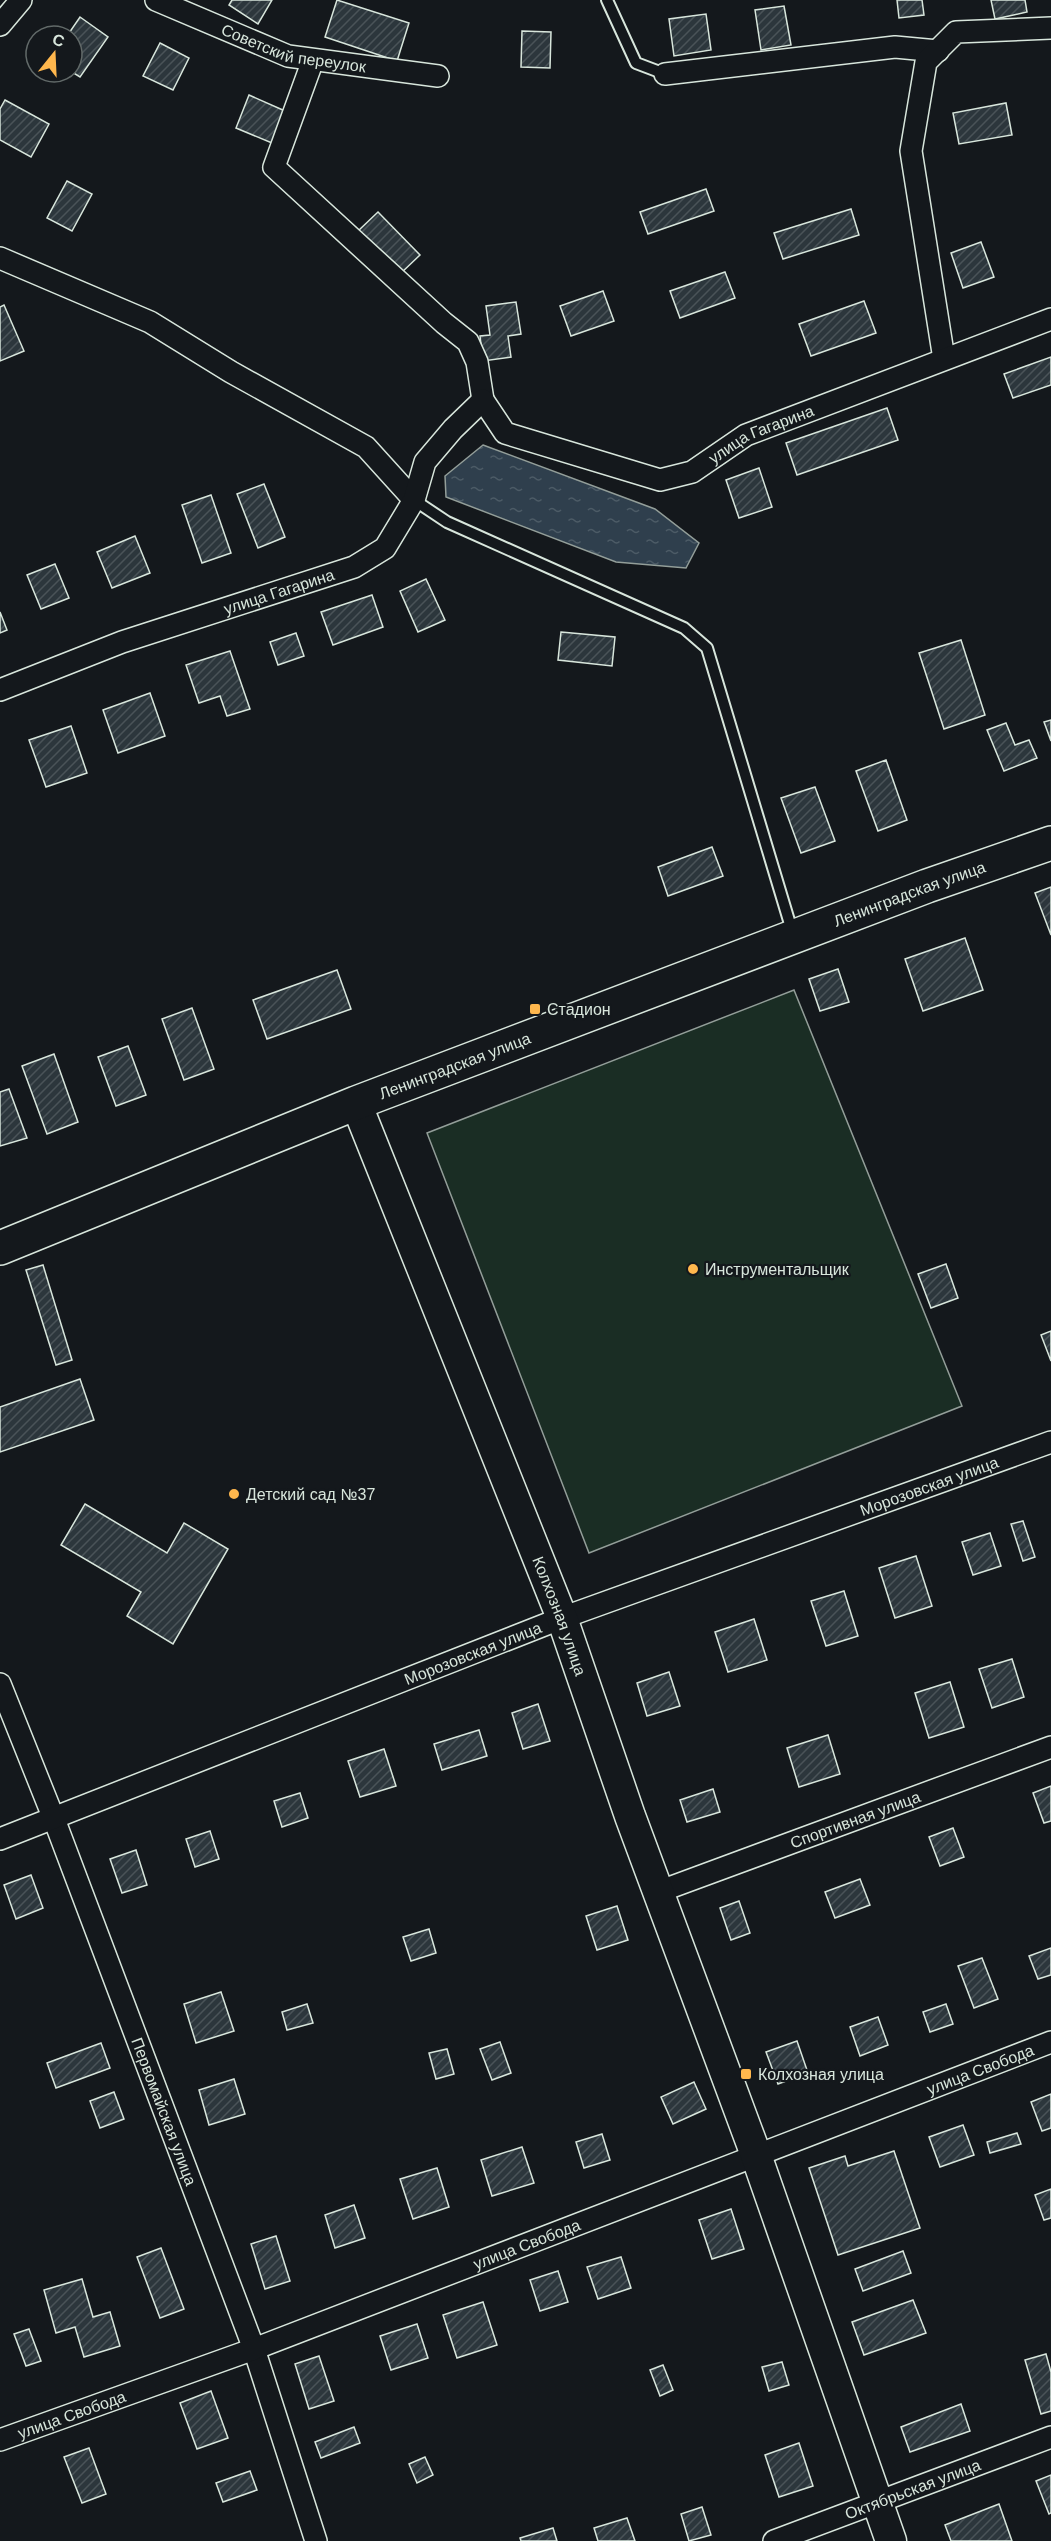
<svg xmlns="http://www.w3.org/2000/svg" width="1051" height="2541" font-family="Arial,sans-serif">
	<defs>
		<pattern id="water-ripples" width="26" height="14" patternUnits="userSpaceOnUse" patternTransform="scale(1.5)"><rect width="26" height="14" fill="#2f3f4d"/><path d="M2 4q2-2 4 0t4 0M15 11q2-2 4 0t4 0" fill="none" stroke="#4c5b66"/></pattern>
		<pattern id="building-hatch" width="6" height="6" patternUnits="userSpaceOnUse" patternTransform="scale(1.5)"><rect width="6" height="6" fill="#2c363c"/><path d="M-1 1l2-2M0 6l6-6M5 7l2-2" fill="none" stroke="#4a5358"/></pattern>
	</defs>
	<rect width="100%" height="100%" fill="#14181c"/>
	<path fill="#1a2d24" stroke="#939e99" stroke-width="1.5" d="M794,990L962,1406L589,1553L427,1133Z"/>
	<path fill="url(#water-ripples)" stroke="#939e99" stroke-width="1.5" d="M483,445L655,509L699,543L686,568L616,562L446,497L445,476Z"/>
	<g fill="url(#building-hatch)" stroke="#d8e6dc" stroke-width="1.5">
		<path d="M232,0H272L258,24L229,5Z"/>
		<path d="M337,0L409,23L397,61L325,37Z"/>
		<path d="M897,0H922L924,15L899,18Z"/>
		<path d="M991,0H1025L1027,12L995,19Z"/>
		<path d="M784,6L791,45L761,50L755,10Z"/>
		<path d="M706,14L711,50L674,56L669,19Z"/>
		<path d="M80,17L108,37L80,77L72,72V36H67Z"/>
		<path d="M522,31L551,32L550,68L521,67Z"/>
		<path d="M160,43L189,58L173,90L143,76Z"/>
		<path d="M249,95L285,111L272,143L236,128Z"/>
		<path d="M5,100L49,124L31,157L0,140V109Z"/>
		<path d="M1006,103L1012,135L959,144L953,113Z"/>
		<path d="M67,181L92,194L72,231L47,218Z"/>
		<path d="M706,189L714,211L648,234L640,212Z"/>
		<path d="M851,209L859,235L783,259L774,233Z"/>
		<path d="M378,212L420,255L400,274L358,231Z"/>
		<path d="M981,242L994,277L963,288L951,253Z"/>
		<path d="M725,272L735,298L680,318L670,291Z"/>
		<path d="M603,291L614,321L571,336L560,306Z"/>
		<path d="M864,301L876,333L811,356L799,324Z"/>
		<path d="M516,302L521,334L508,336L511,357L483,361L480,336L490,335L486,306Z"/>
		<path d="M4,305L24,351L0,361V307Z"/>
		<path d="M1051,357V385L1013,398L1004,374Z"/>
		<path d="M887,408L898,440L797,475L786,443Z"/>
		<path d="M759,468L772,507L739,518L726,480Z"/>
		<path d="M264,484L285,537L258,548L237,494Z"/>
		<path d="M211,495L231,553L202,563L182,505Z"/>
		<path d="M135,536L150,573L112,588L97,552Z"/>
		<path d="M55,564L69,598L41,609L27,575Z"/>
		<path d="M426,579L445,620L418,632L400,591Z"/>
		<path d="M372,595L383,627L333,645L321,612Z"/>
		<path d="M0,612L7,630L0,633Z"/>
		<path d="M561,632L615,637L612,666L558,660Z"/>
		<path d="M296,633L304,656L278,665L270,642Z"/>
		<path d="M961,640L985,715L944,729L919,653Z"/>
		<path d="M230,651L250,709L227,716L220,696L199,703L186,665Z"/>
		<path d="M150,693L165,736L118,753L103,710Z"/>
		<path d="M1051,720V741L1044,722Z"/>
		<path d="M1006,723L1015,745L1029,740L1037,758L1004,771L987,730Z"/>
		<path d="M71,726L87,773L46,787L29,740Z"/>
		<path d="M886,760L907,820L878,831L856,771Z"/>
		<path d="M815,787L835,841L801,853L781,798Z"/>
		<path d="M712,847L723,876L668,896L658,867Z"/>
		<path d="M1051,887V935L1035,893Z"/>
		<path d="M965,938L983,990L923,1011L905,959Z"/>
		<path d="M838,969L849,1002L820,1011L809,979Z"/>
		<path d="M337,970L351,1009L267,1039L253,1000Z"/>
		<path d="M192,1008L214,1069L184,1080L162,1019Z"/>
		<path d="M128,1046L146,1095L116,1106L98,1057Z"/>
		<path d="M54,1054L78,1122L47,1134L22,1066Z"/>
		<path d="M9,1089L27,1138L0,1146V1092Z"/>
		<path d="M946,1264L958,1298L931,1308L918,1274Z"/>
		<path d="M43,1265L72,1360L56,1365L26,1270Z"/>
		<path d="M1051,1331V1361L1041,1335Z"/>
		<path d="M80,1379L94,1420L0,1452V1407Z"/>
		<path d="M85,1504L167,1553L184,1523L228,1549L173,1644L127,1616L141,1592L61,1545Z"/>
		<path d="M1023,1521L1035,1557L1023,1561L1011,1524Z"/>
		<path d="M990,1533L1001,1566L973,1575L962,1542Z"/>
		<path d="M916,1556L932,1606L895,1618L879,1568Z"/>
		<path d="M844,1591L858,1636L826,1646L811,1601Z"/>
		<path d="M754,1619L767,1660L728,1672L715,1632Z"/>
		<path d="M1012,1659L1024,1697L992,1708L979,1669Z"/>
		<path d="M669,1672L680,1706L647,1716L637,1683Z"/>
		<path d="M950,1682L964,1727L929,1738L915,1693Z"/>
		<path d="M538,1704L550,1741L523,1749L512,1713Z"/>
		<path d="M479,1730L487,1756L442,1770L434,1744Z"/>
		<path d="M828,1735L840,1774L799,1787L787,1748Z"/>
		<path d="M384,1749L396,1786L360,1797L348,1761Z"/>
		<path d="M1051,1786V1821L1044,1823L1033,1793Z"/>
		<path d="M713,1789L720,1812L687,1822L680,1800Z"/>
		<path d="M300,1793L308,1818L282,1827L274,1801Z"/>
		<path d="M953,1828L964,1857L940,1866L929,1837Z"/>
		<path d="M210,1831L219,1859L195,1867L186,1839Z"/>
		<path d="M136,1850L147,1885L122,1893L110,1859Z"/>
		<path d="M31,1875L43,1908L16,1919L4,1885Z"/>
		<path d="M860,1879L870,1905L835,1918L825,1892Z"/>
		<path d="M739,1901L750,1933L731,1940L720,1908Z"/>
		<path d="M617,1906L628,1940L597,1950L586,1916Z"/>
		<path d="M429,1929L436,1953L411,1961L403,1937Z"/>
		<path d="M1051,1948V1975L1038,1979L1029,1956Z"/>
		<path d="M982,1958L998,1999L974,2008L958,1966Z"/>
		<path d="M221,1992L234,2031L196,2043L184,2004Z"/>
		<path d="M307,2004L313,2023L287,2030L282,2012Z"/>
		<path d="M946,2004L953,2024L930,2032L923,2012Z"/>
		<path d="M878,2017L888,2045L860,2056L850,2027Z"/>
		<path d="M797,2041L808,2073L778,2084L766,2052Z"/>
		<path d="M500,2042L511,2073L492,2080L480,2049Z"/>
		<path d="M101,2043L110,2068L56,2088L47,2063Z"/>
		<path d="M447,2049L454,2074L436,2079L429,2053Z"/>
		<path d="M234,2079L245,2114L209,2125L199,2090Z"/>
		<path d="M694,2082L706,2109L673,2124L661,2097Z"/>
		<path d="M114,2092L124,2119L100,2128L90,2101Z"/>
		<path d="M1051,2094V2128L1042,2131L1031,2102Z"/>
		<path d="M963,2125L974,2155L940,2167L929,2137Z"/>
		<path d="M1017,2133L1021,2144L990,2153L987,2142Z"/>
		<path d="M602,2134L610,2160L584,2168L576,2142Z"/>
		<path d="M522,2147L534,2183L492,2196L481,2160Z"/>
		<path d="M894,2151L920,2228L838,2255L809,2168L845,2156L848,2166Z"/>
		<path d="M437,2168L449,2207L413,2219L400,2179Z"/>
		<path d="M1051,2189V2218L1044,2220L1035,2195Z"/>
		<path d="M354,2205L365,2238L335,2248L325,2215Z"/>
		<path d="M731,2209L744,2249L712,2259L699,2220Z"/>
		<path d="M276,2236L290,2281L265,2289L251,2244Z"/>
		<path d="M161,2248L184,2309L160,2318L137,2257Z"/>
		<path d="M903,2251L911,2273L863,2291L855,2269Z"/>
		<path d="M621,2257L631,2288L598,2299L587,2267Z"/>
		<path d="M558,2271L568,2302L540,2311L530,2280Z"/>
		<path d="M82,2279L93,2317L110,2312L120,2346L84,2357L75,2327L56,2333L44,2290Z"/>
		<path d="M913,2300L926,2333L864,2355L852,2322Z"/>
		<path d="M483,2302L497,2345L457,2358L443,2315Z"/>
		<path d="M417,2324L428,2358L391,2370L380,2336Z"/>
		<path d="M29,2329L41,2361L26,2366L14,2334Z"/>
		<path d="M1046,2354L1051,2372V2411L1041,2414L1025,2360Z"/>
		<path d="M319,2356L334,2401L309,2409L295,2364Z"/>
		<path d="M782,2362L789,2385L769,2391L762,2367Z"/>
		<path d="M663,2365L673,2390L660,2396L650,2370Z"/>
		<path d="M211,2391L228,2438L197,2449L180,2403Z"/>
		<path d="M961,2404L970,2431L910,2452L901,2427Z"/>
		<path d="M354,2427L360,2443L321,2458L315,2442Z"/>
		<path d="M799,2443L813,2486L779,2497L765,2455Z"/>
		<path d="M89,2448L106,2494L82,2503L64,2457Z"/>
		<path d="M425,2457L433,2475L417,2483L409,2464Z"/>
		<path d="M250,2471L257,2490L223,2502L216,2483Z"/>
		<path d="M1051,2475V2513L1049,2514L1036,2481Z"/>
		<path d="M999,2504L1012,2541H951L945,2525Z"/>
		<path d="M702,2507L711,2535L689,2541L681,2514Z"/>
		<path d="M627,2518L635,2541H598L594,2528Z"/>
		<path d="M553,2528L557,2541H521L520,2538Z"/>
	</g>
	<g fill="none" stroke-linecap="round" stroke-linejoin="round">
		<defs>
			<g id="service">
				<path d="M607,0L636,63L665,74"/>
				<path d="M414,500L447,522L684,628L707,648L793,934"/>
			</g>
			<g id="minor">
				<path id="s1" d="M156,0L288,56L438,76"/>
				<path d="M0,25L21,0"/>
				<path d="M313,60L274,167L444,323L468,342L477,362L483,400"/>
				<path d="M665,74L895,47L938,51"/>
				<path d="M0,258L150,322L231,372L366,447L414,500"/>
				<path d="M944,359L911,151L926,62L956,32L1051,28"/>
				<path id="s2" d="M0,690L122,642L354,567L385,548L414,500L425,462L453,429L483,400L505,433L660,480L692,472L746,435L1051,319"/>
				<path id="s3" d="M0,1684L54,1819L254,2349L316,2541"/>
				<path id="s4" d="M0,1839L562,1618L1051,1442"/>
				<path id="s5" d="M658,1892L1051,1747"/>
				<path id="s6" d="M0,2440L254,2349L1051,2042"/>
				<path id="s7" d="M774,2541L1051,2437"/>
			</g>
			<g id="secondary">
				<path id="s8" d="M356,1103L562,1618L630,1816L756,2155L891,2541"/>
			</g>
			<g id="primary">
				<path id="s9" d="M0,1248L356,1103L927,886L1051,843"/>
			</g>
		</defs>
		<use href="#service" stroke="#d8e6dc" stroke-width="14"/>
		<use href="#minor" stroke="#d8e6dc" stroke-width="24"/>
		<use href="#secondary" stroke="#d8e6dc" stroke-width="33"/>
		<use href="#primary" stroke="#d8e6dc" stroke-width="36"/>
		<use href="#service" stroke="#14181c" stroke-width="10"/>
		<use href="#minor" stroke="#14181c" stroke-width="21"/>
		<use href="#secondary" stroke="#14181c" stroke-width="30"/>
		<use href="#primary" stroke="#14181c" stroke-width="33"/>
	</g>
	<g fill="#ffb74d" stroke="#14181c" stroke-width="2">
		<rect x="529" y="1003" width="12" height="12" rx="3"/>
		<circle cx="693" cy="1269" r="6"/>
		<circle cx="234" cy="1494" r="6"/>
		<rect x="740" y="2068" width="12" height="12" rx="3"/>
	</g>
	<g text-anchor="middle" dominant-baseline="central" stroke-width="4.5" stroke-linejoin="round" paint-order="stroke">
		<g font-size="16" fill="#d8e6dc" stroke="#14181c">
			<text stroke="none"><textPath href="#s1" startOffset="147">Советский переулок</textPath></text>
			<text stroke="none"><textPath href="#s2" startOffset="906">улица Гагарина</textPath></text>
			<text stroke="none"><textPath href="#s2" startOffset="296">улица Гагарина</textPath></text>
			<text stroke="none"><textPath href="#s9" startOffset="976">Ленинградская улица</textPath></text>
			<text stroke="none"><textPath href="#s9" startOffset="490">Ленинградская улица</textPath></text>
			<text stroke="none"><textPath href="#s4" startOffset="994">Морозовская улица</textPath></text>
			<text stroke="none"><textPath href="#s8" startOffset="552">Колхозная улица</textPath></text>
			<text stroke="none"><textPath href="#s4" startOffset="508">Морозовская улица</textPath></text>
			<text stroke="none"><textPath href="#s5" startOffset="210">Спортивная улица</textPath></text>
			<text stroke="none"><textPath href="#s6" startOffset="1048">улица Свобода</textPath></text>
			<text stroke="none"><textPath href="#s3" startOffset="458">Первомайская улица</textPath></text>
			<text stroke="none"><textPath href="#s6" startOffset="562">улица Свобода</textPath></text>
			<text stroke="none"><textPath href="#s6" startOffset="76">улица Свобода</textPath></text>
			<text stroke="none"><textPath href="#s7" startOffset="148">Октябрьская улица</textPath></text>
		</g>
		<g font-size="16" fill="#d8e6dc" stroke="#14181c" text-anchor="start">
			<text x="547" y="1009">Стадион</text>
			<text x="705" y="1269">Инструментальщик</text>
			<text x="246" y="1494">Детский сад №37</text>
			<text x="758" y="2074">Колхозная улица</text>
		</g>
	</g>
	<g transform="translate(54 54) rotate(18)"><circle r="28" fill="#14181c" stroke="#626a69" stroke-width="1.5"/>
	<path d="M0-4.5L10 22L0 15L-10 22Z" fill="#ffb74d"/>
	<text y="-9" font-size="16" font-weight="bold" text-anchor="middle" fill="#d8e6dc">С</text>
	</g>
</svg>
